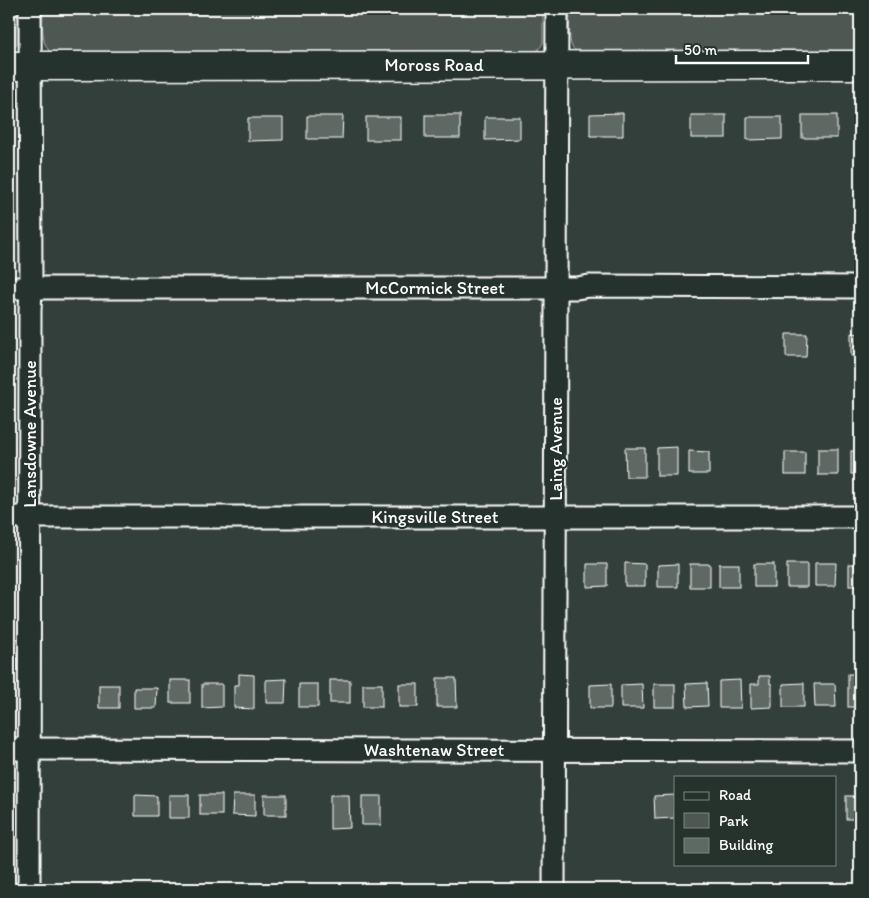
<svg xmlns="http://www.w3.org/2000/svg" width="869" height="898" font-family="Itim,sans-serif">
	<rect width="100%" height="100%" fill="#333f3a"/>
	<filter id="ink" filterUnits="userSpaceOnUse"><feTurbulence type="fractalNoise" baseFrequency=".02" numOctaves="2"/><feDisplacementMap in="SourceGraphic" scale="10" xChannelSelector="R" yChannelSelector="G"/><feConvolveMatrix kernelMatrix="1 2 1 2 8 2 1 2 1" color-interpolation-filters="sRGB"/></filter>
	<g filter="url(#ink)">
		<g fill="#4d5853" stroke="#a6aca9">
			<path d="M9,9H17V43L15,47L9,53Z"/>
			<path d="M43,9H543V42C541,48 538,50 533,53L50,52C40,41 43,23 43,9Z"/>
			<path d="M570,9H860V53H583C579,52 575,51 572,47C568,39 570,18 570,9Z"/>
		</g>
		<g fill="#5f6964" stroke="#fff">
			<path d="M623,113V136H590V114Z"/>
			<rect x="425" y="115" width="35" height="23"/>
			<rect x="691" y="115" width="35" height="23"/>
			<rect x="802" y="115" width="35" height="23"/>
			<path d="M307,116H343L342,139H307Z"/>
			<rect x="366" y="117" width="35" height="23"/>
			<path d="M485,117H520V139L485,140Z"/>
			<path d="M747,117H782V139L747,140Z"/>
			<rect x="856" y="117" width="4" height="22"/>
			<path d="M248,118H283V140L248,141Z"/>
			<path d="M851,333L860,334V356H851Z"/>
			<path d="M786,334H807L806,357H786Z"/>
			<path d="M677,447V476H657V448Z"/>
			<path d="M625,448H645V477H626Z"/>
			<rect x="818" y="449" width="20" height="26"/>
			<path d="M689,451L709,452V474H689Z"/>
			<rect x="851" y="451" width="9" height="23"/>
			<rect x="785" y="452" width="20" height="23"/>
			<path d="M625,563L645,564V586H625Z"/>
			<path d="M815,563H836L835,586H815Z"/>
			<path d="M587,564H607V586L587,587Z"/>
			<path d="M678,564V587H658V565Z"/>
			<rect x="690" y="564" width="20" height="23"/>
			<rect x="719" y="564" width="20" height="23"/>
			<rect x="754" y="564" width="20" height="23"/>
			<rect x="787" y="564" width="20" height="23"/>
			<rect x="849" y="564" width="11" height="22"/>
			<path d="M239,674L254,675V709L234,708V685H239Z"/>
			<rect x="848" y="674" width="12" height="33"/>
			<path d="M759,676H770V684H772V707L751,708V684H759Z"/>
			<path d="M437,678H456L457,707H437Z"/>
			<path d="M286,679L285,703H266V680Z"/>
			<rect x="170" y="680" width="20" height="23"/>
			<rect x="330" y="680" width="20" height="23"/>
			<path d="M740,680L741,708H719V681Z"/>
			<path d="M707,683L708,706L687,707L686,684Z"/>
			<path d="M804,683V707H783V684Z"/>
			<path d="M202,684H222V707L202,708Z"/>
			<rect x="299" y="684" width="19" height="23"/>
			<rect x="363" y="684" width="19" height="23"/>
			<rect x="399" y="684" width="19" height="23"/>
			<path d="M611,684V708H590V685Z"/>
			<path d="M642,684L643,708H621V685Z"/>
			<rect x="654" y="684" width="21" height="23"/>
			<path d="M814,684H835L836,707H815Z"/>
			<rect x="99" y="685" width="20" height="23"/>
			<path d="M134,688H157L156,708H134Z"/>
			<path d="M135,795L157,796V816H135Z"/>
			<rect x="169" y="795" width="20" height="23"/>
			<rect x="200" y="795" width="22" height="20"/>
			<path d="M233,795H255V816L232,815Z"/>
			<rect x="264" y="795" width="22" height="20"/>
			<path d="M330,795H349L350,828L330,829Z"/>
			<path d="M675,795V818L655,819L654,796Z"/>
			<rect x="362" y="796" width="19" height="29"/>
			<rect x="846" y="796" width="14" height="23"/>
		</g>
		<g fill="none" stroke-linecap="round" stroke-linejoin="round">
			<defs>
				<g id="minor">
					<path d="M9,288H577L589,286L860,287"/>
					<path d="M9,517H860"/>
					<path d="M9,749L860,751"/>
					<path d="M29,889L30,310L31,289L30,9"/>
					<path d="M554,889L557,9"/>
				</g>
				<path id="secondary" d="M9,66L860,65"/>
			</defs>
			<use href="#minor" stroke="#fff" stroke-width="25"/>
			<use href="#secondary" stroke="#fff" stroke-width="31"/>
			<use href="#minor" stroke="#26332d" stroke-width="21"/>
			<use href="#secondary" stroke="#26332d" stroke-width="28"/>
		</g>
	</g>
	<g text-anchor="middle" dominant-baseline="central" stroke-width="4" stroke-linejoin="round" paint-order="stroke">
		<g font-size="18" fill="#fff" stroke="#26332d">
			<text x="434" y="65">Moross Road</text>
			<text x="435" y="288">McCormick Street</text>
			<text transform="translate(30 434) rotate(-90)">Lansdowne Avenue</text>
			<text transform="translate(556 449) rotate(-90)">Laing Avenue</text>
			<text x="435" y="517">Kingsville Street</text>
			<text x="434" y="750">Washtenaw Street</text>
		</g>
	</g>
	<rect width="869" height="898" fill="none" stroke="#26332d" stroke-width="30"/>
	<rect x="15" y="15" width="839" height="868" fill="none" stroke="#fff" stroke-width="2" filter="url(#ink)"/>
	<rect x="674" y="776" width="162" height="90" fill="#26332d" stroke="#7d8581"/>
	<rect x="684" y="792" width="25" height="8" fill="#26332d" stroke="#7d8581"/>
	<text x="719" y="800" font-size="15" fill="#ffffff">Road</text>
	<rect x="684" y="813" width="25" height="15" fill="#4d5853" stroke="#7d8581"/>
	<text x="719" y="826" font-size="15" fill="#ffffff">Park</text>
	<rect x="684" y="838" width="25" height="15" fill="#5f6964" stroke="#7d8581"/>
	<text x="719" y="850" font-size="15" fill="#ffffff">Building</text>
	<path d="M676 55v8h132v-8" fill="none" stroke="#ffffff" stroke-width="2.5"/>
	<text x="684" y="55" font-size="15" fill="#ffffff" stroke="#26332d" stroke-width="4" paint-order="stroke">50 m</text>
</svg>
